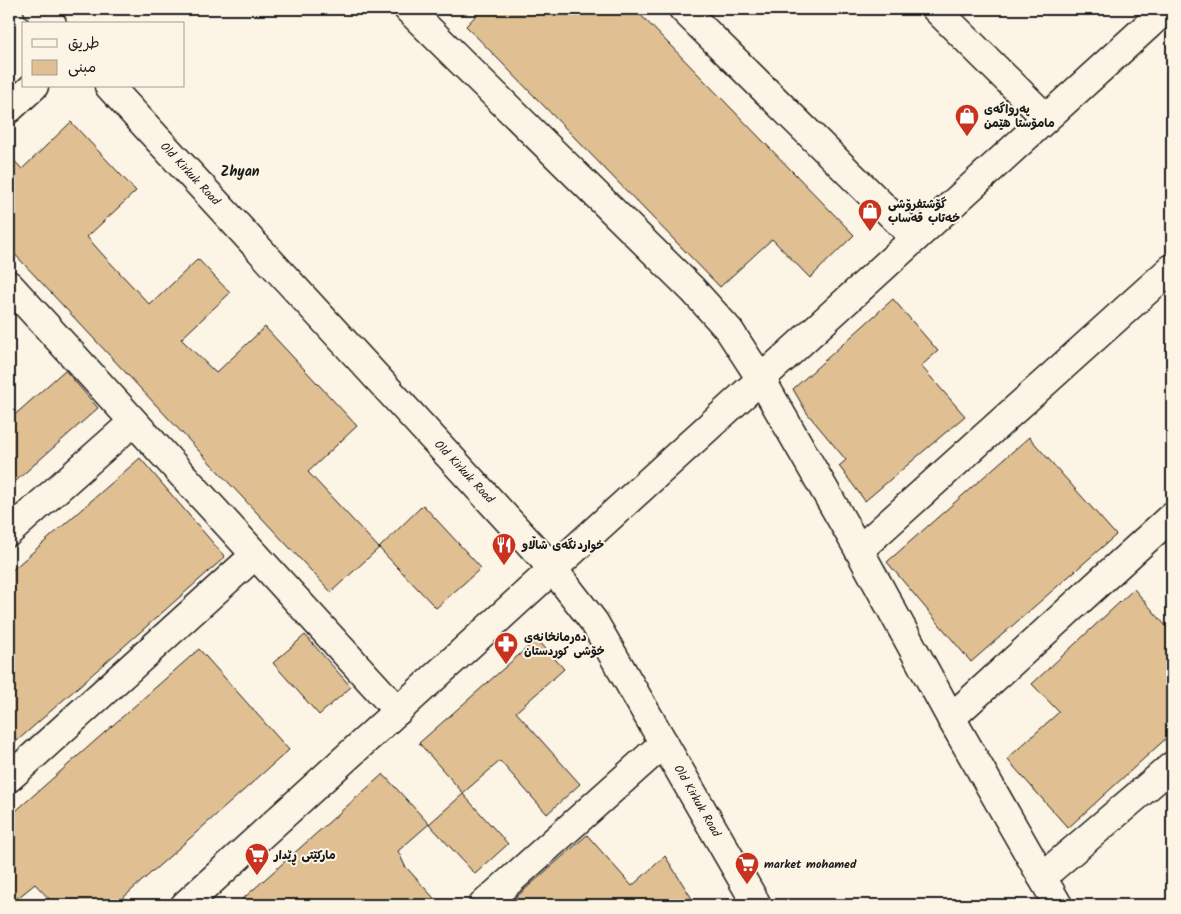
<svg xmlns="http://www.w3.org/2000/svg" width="1181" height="914" font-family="Kalam,'Playpen Sans Arabic',sans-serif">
	<rect width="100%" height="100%" fill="#fcf5e5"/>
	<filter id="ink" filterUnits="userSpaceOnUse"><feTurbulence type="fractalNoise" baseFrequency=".02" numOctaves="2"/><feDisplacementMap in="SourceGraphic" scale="10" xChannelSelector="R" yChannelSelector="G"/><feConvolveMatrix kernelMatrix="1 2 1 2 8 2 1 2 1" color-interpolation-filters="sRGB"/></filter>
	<g filter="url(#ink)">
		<g fill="#e0bf92" stroke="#1c1c1c">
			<path d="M482,9H635L854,235L810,278L772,239L720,287L466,26Z"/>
			<path d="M71,122L136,191L87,237L104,256L150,305L198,259L230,293L181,339L216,373L265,327L357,426L308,472L379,548L331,592L9,248V155L22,169Z"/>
			<path d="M893,299L938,351L921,366L965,416L865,501L839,466L846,460L807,413L793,389Z"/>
			<path d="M65,370L98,408L9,487V420Z"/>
			<path d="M1029,437L1116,535L971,662L887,562Z"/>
			<path d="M140,458L225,557L9,748V573Z"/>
			<path d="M423,505L481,568L436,608L379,548Z"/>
			<path d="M1134,589L1172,633V733L1068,828L1007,759L1059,712L1032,684Z"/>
			<path d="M305,635L351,687L319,715L273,663Z"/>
			<path d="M537,639L564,669L516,712L580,784L547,814L500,761L463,793L419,743Z"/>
			<path d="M199,649L289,750L115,905H55L35,884L9,905V817Z"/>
			<path d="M383,774L429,824L398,851L405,866L440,905H236Z"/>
			<path d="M463,794L508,844L475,874L429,824Z"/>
			<path d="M587,835L632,886L665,856L696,905H507Z"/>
		</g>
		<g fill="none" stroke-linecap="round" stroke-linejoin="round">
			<defs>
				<g id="minor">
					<path d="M38,9L52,24"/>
					<path d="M408,9L693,290L729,330L761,379L859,550L951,718L1058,905"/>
					<path d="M683,9L915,238"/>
					<path d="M936,9L1046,118"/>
					<path d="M109,86L553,569L594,622L757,905"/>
					<path d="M9,109L34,86"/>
					<path d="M9,285L398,711"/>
					<path d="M9,532L133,422"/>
					<path d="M859,550L1172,268"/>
					<path d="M951,718L1172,516"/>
					<path d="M9,778L255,555"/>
					<path d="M1042,877L1172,766"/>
					<path d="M185,905L1166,9"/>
					<path d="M483,905L664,743"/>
				</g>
			</defs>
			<use href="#minor" stroke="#1c1c1c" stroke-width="31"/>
			<use href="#minor" stroke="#fcf5e5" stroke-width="28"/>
		</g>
	</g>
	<defs>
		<symbol id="shop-pin" viewBox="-11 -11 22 30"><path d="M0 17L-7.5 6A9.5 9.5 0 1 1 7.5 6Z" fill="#c8321e" stroke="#fcf5e5"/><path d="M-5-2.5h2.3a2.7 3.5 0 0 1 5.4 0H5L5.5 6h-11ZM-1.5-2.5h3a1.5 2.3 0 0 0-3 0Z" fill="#fff"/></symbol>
		<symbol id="restaurant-pin" viewBox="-11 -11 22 30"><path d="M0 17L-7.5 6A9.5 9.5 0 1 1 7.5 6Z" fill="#c8321e" stroke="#fcf5e5"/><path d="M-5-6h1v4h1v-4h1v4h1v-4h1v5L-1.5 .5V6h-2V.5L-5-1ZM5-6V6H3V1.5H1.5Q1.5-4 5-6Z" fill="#fff"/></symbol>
		<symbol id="pharmacy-pin" viewBox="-11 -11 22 30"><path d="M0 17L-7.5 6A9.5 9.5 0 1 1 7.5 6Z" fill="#c8321e" stroke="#fcf5e5"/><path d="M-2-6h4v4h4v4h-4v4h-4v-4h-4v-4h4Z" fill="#fff"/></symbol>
		<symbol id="supermarket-pin" viewBox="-11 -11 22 30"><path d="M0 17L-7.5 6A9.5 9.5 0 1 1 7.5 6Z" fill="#c8321e" stroke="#fcf5e5"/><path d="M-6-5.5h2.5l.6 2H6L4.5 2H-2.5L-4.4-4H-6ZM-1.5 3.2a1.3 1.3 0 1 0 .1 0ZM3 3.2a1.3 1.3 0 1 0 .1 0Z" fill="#fff"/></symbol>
	</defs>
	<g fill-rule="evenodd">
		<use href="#shop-pin" x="953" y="102" width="28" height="38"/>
		<use href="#shop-pin" x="856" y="197" width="28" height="38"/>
		<use href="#restaurant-pin" x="490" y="531" width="28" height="38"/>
		<use href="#pharmacy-pin" x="492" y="630" width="28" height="38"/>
		<use href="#supermarket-pin" x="243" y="841" width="28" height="38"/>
		<use href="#supermarket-pin" x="733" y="850" width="28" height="38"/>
	</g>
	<g text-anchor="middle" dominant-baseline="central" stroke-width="4" stroke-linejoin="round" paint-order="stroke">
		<g font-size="12" font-weight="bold" fill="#1c1c1c" stroke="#fcf5e5" text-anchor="start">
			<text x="984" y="109">پەڕواگەی<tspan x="984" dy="14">مامۆستا هێمن</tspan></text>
			<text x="888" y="204">گۆشتفرۆشی<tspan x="888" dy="14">خەتاب قەساب</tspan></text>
			<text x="522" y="545">خواردنگەی شاڵاو</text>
			<text x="524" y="637">دەرمانخانەی<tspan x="524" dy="14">خۆشی کوردستان</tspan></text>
			<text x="274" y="855">مارکێتی ڕێدار</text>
			<text x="764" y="864">market mohamed</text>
		</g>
		<g font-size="12" fill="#1c1c1c" stroke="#fcf5e5">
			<text transform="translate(190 174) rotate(47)">Old Kirkuk Road</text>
			<text transform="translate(464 472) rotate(47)">Old Kirkuk Road</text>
			<text transform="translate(697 801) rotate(60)">Old Kirkuk Road</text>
		</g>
		<g font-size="14" font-weight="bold" fill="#1c1c1c" stroke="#fcf5e5">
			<text x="240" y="172">Zhyan</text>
		</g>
	</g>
	<rect width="1181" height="914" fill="none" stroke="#fcf5e5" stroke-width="30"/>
	<rect x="15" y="15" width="1151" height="884" fill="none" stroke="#1c1c1c" stroke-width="2" filter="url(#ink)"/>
	<rect x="22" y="22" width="162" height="65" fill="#fcf5e5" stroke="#a29e95"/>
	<rect x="32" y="39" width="25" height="8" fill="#fcf5e5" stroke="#a29e95"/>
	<text x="68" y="48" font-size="15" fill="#1c1c1c">طريق</text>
	<rect x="32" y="60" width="25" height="15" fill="#e0bf92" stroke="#a29e95"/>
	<text x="68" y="72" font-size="15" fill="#1c1c1c">مبنى</text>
</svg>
